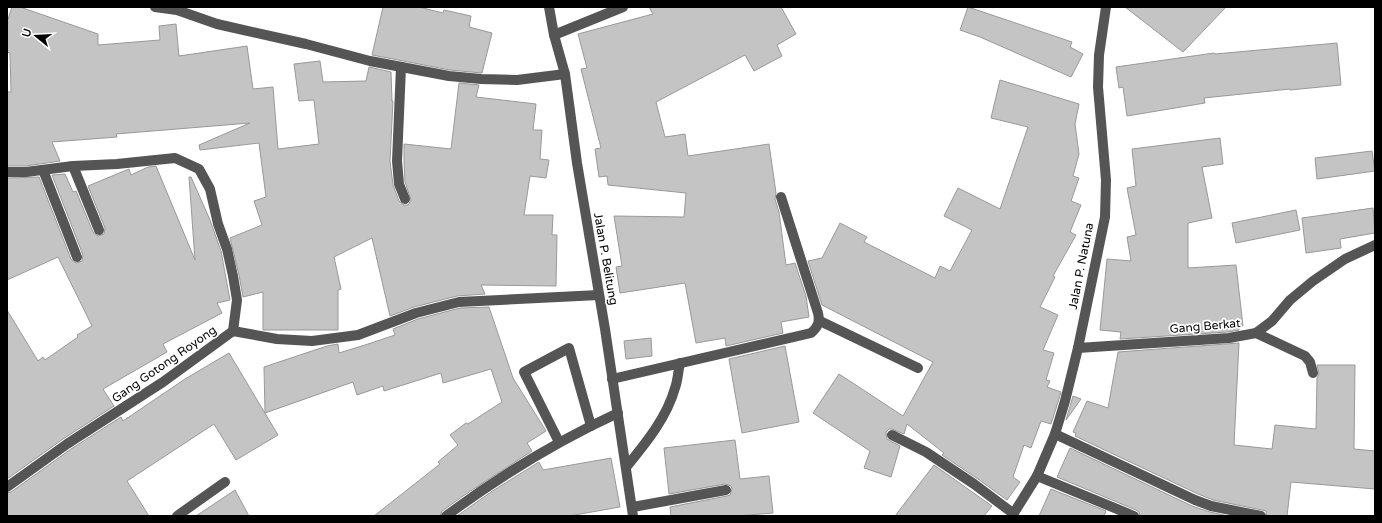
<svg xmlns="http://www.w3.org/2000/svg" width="1382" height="523" font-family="'Varela Round',sans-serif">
	<rect width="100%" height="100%" fill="#fff"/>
	<g fill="#c4c4c4" stroke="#999">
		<path d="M12,7H20L98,34V45L160,40L159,26L176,24L179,56L247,46L253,89L273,87L278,149L319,144L314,100L299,101L294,64L320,61L323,82L366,81L369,67L391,72L392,101H393L390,161L393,185L399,201L404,205H408L411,200L405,182L404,161V144L451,149L459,83L479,85L476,97L536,104L533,130H542L540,159L549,160L546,178L530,176L524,215H553L552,235H557L556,286L481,285L485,294L457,296L414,307L390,316L372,238L334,257L341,289L338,290V330H263V292L243,297L239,275L230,238L262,225L254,201L266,197L259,143L200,150L199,145L250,123L116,134L117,137L52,142L60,161L26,166H7V92H11L10,53L7,52V22Z"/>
		<path d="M383,7H419L443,13L444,10L471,16L469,27L492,33L482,73L450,70L372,55Z"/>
		<path d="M649,7H781L796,34L777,45L782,56L754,71L745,55L656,102L665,137L685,134L688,156L769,144L776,193L775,199L779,212L786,265L795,263L806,296L809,317L781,322L783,333L726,346L725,338L696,343L685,283L620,293L616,267L622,266L614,216L684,217L686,193L608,185L607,176L599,177L595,149L601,148L581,69L587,68L578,34L653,14Z"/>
		<path d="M968,7L1072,42L1070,47L1083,54L1071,77L980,37L960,30Z"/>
		<path d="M1125,7H1226L1183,52Z"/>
		<path d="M1337,43L1341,85L1290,90V89L1204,98L1205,103L1127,116L1123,87L1119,88L1116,67L1214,53L1215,54Z"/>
		<path d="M1000,80L1079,104L1075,124L1079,154L1073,176L1079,178L1071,201L1081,205L1070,232L1076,235L1053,276L1055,277L1040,307L1058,315L1043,350L1054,353L1046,380L1050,381L1047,387L1061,392L1059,399L1051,424L1041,421L1031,448L1024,445L1013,477L1020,482L1007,500L978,479L942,455L944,453L907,424L904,434L892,429H889L886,432L887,439L900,446L891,477L864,468L870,451L813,413L839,374L903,416L933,362L822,305L808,261L822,258L840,223L867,237L864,242L935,278L940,266L950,271L972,230L944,216L958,188L1000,209L1028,127L991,118Z"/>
		<path d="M1220,138L1223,164L1202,167L1212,218L1188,223V268L1236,265L1243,326L1239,327V330L1228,332L1120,339L1121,332L1100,330L1107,259L1131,261L1127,237L1136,235L1127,188L1136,186L1132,149Z"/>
		<path d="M1372,151L1375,171L1317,179L1315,158Z"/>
		<path d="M156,166L195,260L189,177H191L210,220L221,251L230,300L217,303L222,313L163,344L167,352L103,389L114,406L63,439L7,479V310L38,361L43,357L45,360L78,337L77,335L92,326L58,257L7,280V178L39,177L71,259L76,263L82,261L83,255L52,175L65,174L73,192L76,191L93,232L98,236L104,234L105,228L88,186L129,169L131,175L148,167Z"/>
		<path d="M1373,208L1375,233L1340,239L1341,248L1306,253L1302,218Z"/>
		<path d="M1296,210L1300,230L1236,243L1232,223Z"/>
		<path d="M489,307L513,378L546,431L527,443L532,451L463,496L442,511L440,516H374L440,464L438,462L458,445L450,435L466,423L468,424L502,402L491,369L443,383L441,373L384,391L383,386L357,395L353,382L265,413L264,367L327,346L338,344L339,353L365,345L395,335L393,329L418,319L460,308Z"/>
		<path d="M651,338L652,356L626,359L624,341Z"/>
		<path d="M1239,343L1234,445L1272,449L1275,425L1316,429L1317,378L1319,374L1317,365H1355L1354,449L1375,451V489L1291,482L1287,516H1267L1266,511L1262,510L1213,500L1198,494L1075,436L1076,433L1073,432L1087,401L1108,408L1118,352Z"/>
		<path d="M785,346L799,422L742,433L729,359Z"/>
		<path d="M229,353L278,435L236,460L214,424L127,481L149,516H7V493L11,492L71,449L121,417L123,421L185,379Z"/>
		<path d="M1073,396L1081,399L1066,420L1071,403Z"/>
		<path d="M735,440L740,479L769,476L773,513L737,516H671L670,507L727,496L730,495L732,489L731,486L725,484L669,494L664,448Z"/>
		<path d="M1070,448L1192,506L1210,512L1228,516H1140L1139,512L1136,510L1057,477Z"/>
		<path d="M611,458L620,507L569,516H457L491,492L539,462L543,470Z"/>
		<path d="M934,465L992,506L984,516H895Z"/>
		<path d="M1051,489L1106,511L1104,516H1039Z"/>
		<path d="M235,490L249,516H196Z"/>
	</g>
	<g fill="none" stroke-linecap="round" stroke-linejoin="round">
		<g stroke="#555" stroke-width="10">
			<path d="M155,7L177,10L217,24L306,44L370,61L449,76L481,79L517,80L565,74"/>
			<path d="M549,7L554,35L565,74L577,163L605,329L633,516"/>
			<path d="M554,35L623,7"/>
			<path d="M401,67L397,161L399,184L405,199"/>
			<path d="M73,166L99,230"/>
			<path d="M43,170L77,257"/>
			<path d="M7,172H26L73,166L117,164L175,158L199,169L210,189L218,224L227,249L233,276L237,300L233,331L163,382L67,444L7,487"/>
			<path d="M820,321L918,368"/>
			<path d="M233,331L277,339L312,341L358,335L416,313L459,302L599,295"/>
			<path d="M1256,333L1305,356L1310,362L1313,373"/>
			<path d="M1078,348L1229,338L1256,333L1272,321L1290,300L1313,281L1345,259L1375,245"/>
			<path d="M612,379L811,333C818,327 820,322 818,313L781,197"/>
			<path d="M1055,434L1195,500L1211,506L1261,516"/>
			<path d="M892,435L926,452L974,484L1014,514"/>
			<path d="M559,442L524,372L569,348L591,426"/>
			<path d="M627,466C646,443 667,417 675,388C678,380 678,371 680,363"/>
			<path d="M1037,476L1134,516"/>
			<path d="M633,507L726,490"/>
			<path d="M177,516L225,482"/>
			<path d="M446,516C500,476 557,441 618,413"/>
			<path d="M1012,516L1037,476L1055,434L1065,401L1078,348L1105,217L1106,180L1098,87L1099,55L1106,7"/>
		</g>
	</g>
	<g text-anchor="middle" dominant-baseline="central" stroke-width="3.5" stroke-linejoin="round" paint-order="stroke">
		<g font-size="12" fill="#000" stroke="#fff">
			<text transform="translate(606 259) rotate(80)">Jalan P. Belitung</text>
			<text transform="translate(1081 266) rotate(-79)">Jalan P. Natuna</text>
			<text transform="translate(1205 326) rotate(-5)">Gang Berkat</text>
			<text transform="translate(164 364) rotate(-35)">Gang Gotong Royong</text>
		</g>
	</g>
	<rect width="1382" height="523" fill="none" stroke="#000000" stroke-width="16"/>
	<g transform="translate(36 36) rotate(288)" stroke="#ffffff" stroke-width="3" paint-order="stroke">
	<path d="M0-3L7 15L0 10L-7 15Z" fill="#000000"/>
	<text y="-6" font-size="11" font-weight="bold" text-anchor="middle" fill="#000000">U</text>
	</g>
</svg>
